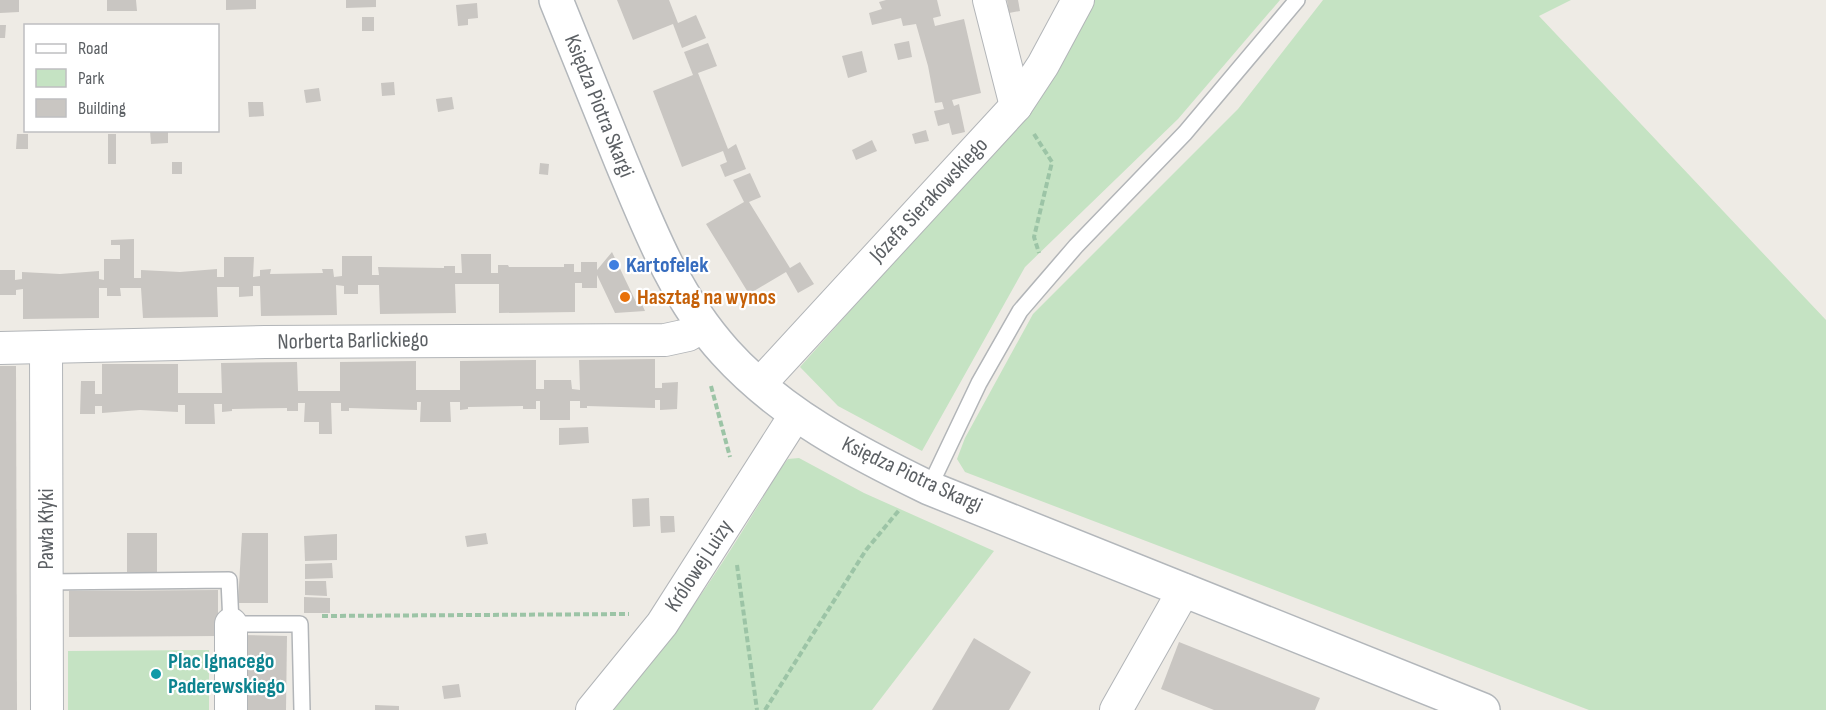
<svg xmlns="http://www.w3.org/2000/svg" width="1826" height="710" font-family="'Sofia Sans Condensed',sans-serif">
	<rect width="100%" height="100%" fill="#eeebe5"/>
	<g fill="#c5e3c3">
		<path d="M1093,0H1280L1178,119L1025,267L922,451L838,406L800,367L1038,100Z"/>
		<path d="M1323,0H1571L1539,16L1826,320V710H1589L965,472L957,459L965,438L1033,314L1238,109Z"/>
		<path d="M799,458L864,493L994,551L872,710H612C676,637 729,556 778,472L788,459Z"/>
		<path d="M209,650V710H68V651Z"/>
	</g>
	<g fill="#c9c6c2">
		<path d="M0,0H19V12L0,13Z"/>
		<path d="M107,0H136L137,11H107Z"/>
		<path d="M226,0H256V9L226,10Z"/>
		<path d="M346,0H376V7L346,8Z"/>
		<path d="M617,0H669L678,23L696,15L706,38L682,48L673,24L633,40Z"/>
		<path d="M886,0H937L941,16L933,18L935,26L964,19L981,93L952,100L954,106L959,104L965,132L952,135L949,123L938,126L934,111L944,109L942,102L935,103L928,66L916,24L903,26L901,18L872,25L869,13L882,9L879,2Z"/>
		<path d="M1007,0H1018L1020,11L1009,13Z"/>
		<path d="M477,3L478,18L468,19V25L458,26L456,5Z"/>
		<rect x="362" y="17" width="12" height="14"/>
		<path d="M0,25H6L5,38H0Z"/>
		<path d="M909,41L912,57L898,60L894,44Z"/>
		<path d="M708,43L717,66L698,73L728,149L736,144L746,169L725,177L720,165L727,162L723,151L682,167L653,91L693,75L684,52Z"/>
		<path d="M862,51L867,72L848,78L842,56Z"/>
		<path d="M394,82L395,95L382,96L381,83Z"/>
		<path d="M319,88L321,101L306,103L304,90Z"/>
		<path d="M452,97L454,109L438,112L436,99Z"/>
		<path d="M248,102H263L264,116L249,117Z"/>
		<path d="M926,130L929,141L915,144L912,134Z"/>
		<path d="M150,131H168V143L151,144Z"/>
		<path d="M17,134H28V149H16Z"/>
		<rect x="108" y="134" width="8" height="30"/>
		<path d="M872,140L877,151L856,160L852,150Z"/>
		<rect x="172" y="162" width="10" height="12"/>
		<path d="M540,163L549,164L548,175L539,174Z"/>
		<path d="M750,173L761,197L749,202L790,268L800,262L814,284L798,293L786,272L749,294L706,224L744,202L733,180Z"/>
		<path d="M134,239V278H141V270L180,272L217,269V277H224V257H254L253,277L260,276V270L271,269L270,274L323,273L322,269H333L334,277L342,276V256H372V275H379L378,267L444,268V266H455V273H462L461,254H491V273H498V265H508L509,267H564V264H574V272H581V262H597V270L612,252L636,302L640,300L645,311L615,313L597,275V288H582V283H575V312L499,313V284H455L456,313L380,314L379,285H358V294H344V286L336,285L337,315L261,316L260,286H253V296L239,297V287H217L218,317L143,318L141,288H120L121,296H107V288H99V318L23,319V289L16,290V295H0V270H15V280L22,279V272L60,274L99,271V279L104,280V259H120V245H111V240Z"/>
		<path d="M655,359V388H662V383L678,382L677,409L660,410V400H655V408L587,406V408H580V401H570V420H540V401H536V409H523V406L468,407V409L460,410V402H450L451,422H420L421,402H417V410L349,408V411H341V403H331L332,434H319V422H304L305,403H298V411H287V408L232,409V411L222,412V404H214L215,424H185V405H178V412L140,410L102,413V406H95V414H80L81,381H95V394H102V364H178V393H222L221,363L297,362L298,391H340V362L416,361V390H460V361L536,360V389H544V380H571L572,389L580,390L579,360Z"/>
		<path d="M0,366H16L17,710H0Z"/>
		<path d="M588,427L589,443L559,445V428Z"/>
		<path d="M649,498L650,526L633,527L632,499Z"/>
		<path d="M660,516H674L675,532L661,533Z"/>
		<rect x="127" y="533" width="30" height="39"/>
		<path d="M242,533H268V603H238Z"/>
		<path d="M486,533L488,544L467,547L465,536Z"/>
		<path d="M337,534V560L305,561L304,536Z"/>
		<path d="M332,563L333,578L305,579V564Z"/>
		<path d="M305,581H326L327,596L305,595Z"/>
		<path d="M218,590V636L69,637V591Z"/>
		<path d="M304,597L330,598V613H304Z"/>
		<path d="M242,635L287,636L286,710H241Z"/>
		<path d="M974,638L1031,672L1009,710H932Z"/>
		<path d="M1179,642L1320,698L1315,710H1214L1161,689Z"/>
		<path d="M459,684L461,697L444,699L442,686Z"/>
		<path d="M375,705L399,706V710H375Z"/>
	</g>
	<g fill="none" stroke-linecap="round" stroke-linejoin="round">
		<defs>
			<g id="lane">
				<path d="M929,488L979,383L1020,311L1076,246L1185,133L1297,0"/>
				<path d="M46,582L229,580L231,624H300L302,710"/>
			</g>
			<g id="street">
				<path d="M989,0L1016,106"/>
				<path d="M0,348L265,342L665,340L688,335L703,326"/>
				<path d="M46,348L47,710"/>
				<path d="M759,385L1016,106L1043,65L1078,0"/>
				<path d="M231,624V710"/>
				<path d="M592,710L662,624L796,414"/>
				<path d="M1116,710L1184,590"/>
			</g>
			<path id="secondary" d="M556,0C578,54 599,107 621,161C649,228 675,297 725,352C781,414 855,452 929,488L1483,710"/>
		</defs>
		<use href="#lane" stroke="#b2b5b8" stroke-width="18"/>
		<use href="#street" stroke="#b2b5b8" stroke-width="34"/>
		<use href="#secondary" stroke="#b3b7bb" stroke-width="36"/>
		<g stroke="#9cc4a6" stroke-width="4" stroke-dasharray="6 3" stroke-linecap="butt">
			<path d="M1034,134L1052,162L1034,237L1039,253"/>
			<path d="M711,386L730,457"/>
			<path d="M737,565L757,710"/>
			<path d="M322,616L629,614"/>
			<path d="M765,710L866,550L900,509"/>
		</g>
		<use href="#lane" stroke="#fff" stroke-width="15"/>
		<use href="#street" stroke="#fff" stroke-width="32"/>
		<use href="#secondary" stroke="#fff" stroke-width="33"/>
	</g>
	<circle fill="#3f7fe0" stroke="#fff" stroke-width="2" cx="614" cy="265" r="6"/>
	<circle fill="#e8710a" stroke="#fff" stroke-width="2" cx="625" cy="297" r="6"/>
	<circle fill="#0f9aa8" stroke="#fff" stroke-width="2" cx="156" cy="674" r="6"/>
	<g text-anchor="middle" dominant-baseline="central" stroke-width="4.5" stroke-linejoin="round" paint-order="stroke">
		<g font-size="22" fill="#5c6064" stroke="#fff">
			<text transform="translate(599 106) rotate(68)">Księdza Piotra Skargi</text>
			<text transform="translate(929 200) rotate(-47)">Józefa Sierakowskiego</text>
			<text transform="translate(353 341) rotate(-1)">Norberta Barlickiego</text>
			<text transform="translate(912 475) rotate(25)">Księdza Piotra Skargi</text>
			<text transform="translate(46 529) rotate(-90)">Pawła Kłyki</text>
			<text transform="translate(699 566) rotate(-57)">Królowej Luizy</text>
		</g>
		<g font-size="22" font-weight="bold" fill="#366cbe" stroke="#fff" text-anchor="start">
			<text x="626" y="265">Kartofelek</text>
		</g>
		<g font-size="22" font-weight="bold" fill="#c56008" stroke="#fff" text-anchor="start">
			<text x="637" y="297">Hasztag na wynos</text>
		</g>
		<g font-size="22" font-weight="bold" fill="#0d838f" stroke="#fff" text-anchor="start">
			<text x="168" y="661">Plac Ignacego<tspan x="168" dy="25">Paderewskiego</tspan></text>
		</g>
	</g>
	<rect x="24" y="24" width="195" height="108" fill="#ffffff" stroke="#bebfc1" stroke-width="1.5"/>
	<rect x="36" y="44" width="30" height="9" fill="#ffffff" stroke="#bebfc1" stroke-width="1.5"/>
	<text x="78" y="54" font-size="18" fill="#5c6064">Road</text>
	<rect x="36" y="69" width="30" height="18" fill="#c5e3c3" stroke="#bebfc1" stroke-width="1.5"/>
	<text x="78" y="84" font-size="18" fill="#5c6064">Park</text>
	<rect x="36" y="99" width="30" height="18" fill="#c9c6c2" stroke="#bebfc1" stroke-width="1.5"/>
	<text x="78" y="114" font-size="18" fill="#5c6064">Building</text>
</svg>
